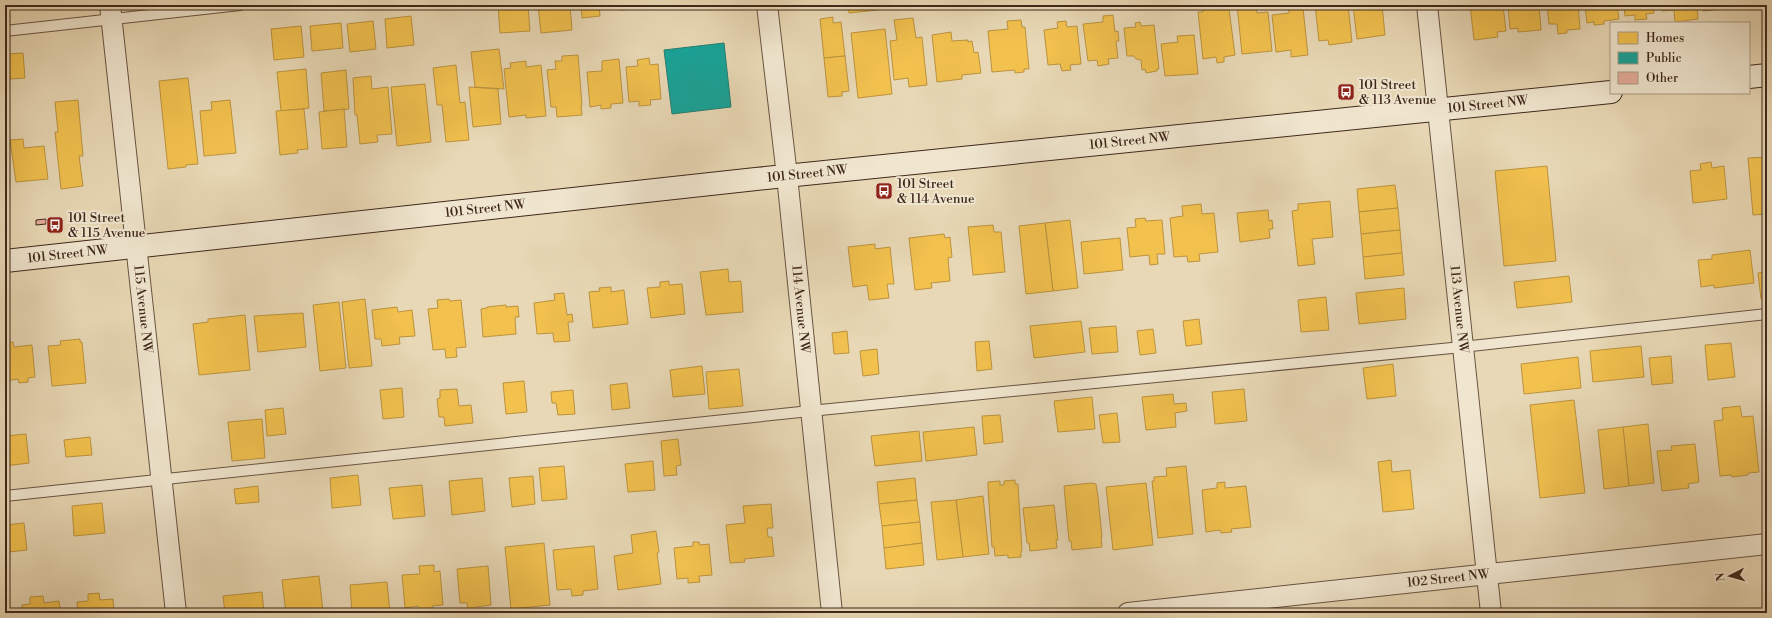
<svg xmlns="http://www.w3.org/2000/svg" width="1772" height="618" font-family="'Libre Bodoni',serif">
	<rect width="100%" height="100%" fill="#e8d8b5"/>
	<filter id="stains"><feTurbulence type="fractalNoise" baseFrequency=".005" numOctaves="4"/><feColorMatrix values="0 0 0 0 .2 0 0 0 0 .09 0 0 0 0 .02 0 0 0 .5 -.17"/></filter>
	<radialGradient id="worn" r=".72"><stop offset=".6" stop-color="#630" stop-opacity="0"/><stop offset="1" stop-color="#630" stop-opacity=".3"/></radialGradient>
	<g fill="#f2c14e" stroke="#bc933f">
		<path d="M498,5H528L530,31L500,33Z"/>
		<path d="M538,5H570L572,30L541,33Z"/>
		<path d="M581,5H599L600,16L582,18Z"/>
		<path d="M620,5H638V9L620,10Z"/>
		<path d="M848,5H877L878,10L849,13Z"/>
		<path d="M1202,5H1217L1218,10L1229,9L1235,55L1224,57V62L1217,63L1216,57L1203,59L1198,12H1203Z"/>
		<path d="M1237,5H1256L1257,13L1268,12L1272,51L1242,54Z"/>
		<path d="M1315,5H1348L1352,42L1329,45L1328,40L1319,41Z"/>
		<path d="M1353,5H1382L1385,35L1357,39Z"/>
		<path d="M1470,5H1503L1506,31L1497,32L1498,37L1474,40Z"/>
		<path d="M1508,5H1539L1541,30L1518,32V28L1510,29Z"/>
		<path d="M1547,5H1578L1580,29L1567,30V33L1558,34L1557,24H1549Z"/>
		<path d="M1585,5H1617L1619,19L1604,21V24L1594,25V22L1587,23Z"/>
		<path d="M1624,5H1654V13L1646,14L1647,19L1635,20V15L1625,16Z"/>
		<path d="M1661,5H1697L1698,19L1675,22L1674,10L1662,11Z"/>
		<path d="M1702,5H1731L1732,8L1703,11Z"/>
		<path d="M1303,8L1308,55L1291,57V50L1276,52L1272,15L1289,13V10Z"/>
		<path d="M1113,15L1115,32L1118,31L1119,41H1116L1118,58L1108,59L1109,64L1098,66L1097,60L1088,61L1083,24L1103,22V16Z"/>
		<path d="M411,16L414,45L387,48L385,19Z"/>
		<path d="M833,17V23L841,22L845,56L824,58L820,19Z"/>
		<path d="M913,18L916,38L922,37L927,85L909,87L908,78L894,80L890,41L897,40L894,20Z"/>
		<path d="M1021,20L1022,27H1025L1029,69H1024V72L1015,73V70L992,72L988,31L1008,29L1007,21Z"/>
		<path d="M373,21L376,49L350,52L347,24Z"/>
		<path d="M1066,21L1067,27L1077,26L1081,64L1070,65L1071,70L1062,71L1060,64L1048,65L1044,30L1058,28L1057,22Z"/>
		<path d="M1140,22L1141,26L1154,25L1159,69H1157V71L1146,73L1145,69L1142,70L1141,60L1136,59L1134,56H1127L1124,28L1136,27L1135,23Z"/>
		<path d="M341,23L343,48L312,51L310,26Z"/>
		<path d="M301,26L304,57L274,60L271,29Z"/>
		<path d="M885,29L892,94L858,98L851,33Z"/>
		<path d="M951,32L952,41L968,40V42L972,41L974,53L978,52L981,73L962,75V79L937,82L932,35Z"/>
		<path d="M1194,35L1198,74L1165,76L1161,44L1178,42L1177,36Z"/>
		<path d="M499,49L504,89L475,87L471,52Z"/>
		<path d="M23,53L25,78L10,79L8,54Z"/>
		<path d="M578,55L582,105H581L582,115L557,117L556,107H551L547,70L556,69L555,61H562V56Z"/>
		<path d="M845,56L849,91L842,92V96L828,97L824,58Z"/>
		<path d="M649,58L650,65L658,64L661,99L650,100L651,105L639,106V101L629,102L626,67L638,66L637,60Z"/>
		<path d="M619,59L623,103L611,104V108L601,109V105L590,107L587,72L602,71V61Z"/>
		<path d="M526,61V67L541,65L546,116L526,118V115L509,117L504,69L511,68L510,63Z"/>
		<path d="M456,65L460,103L465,102L469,140L446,142L442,105H437L433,68Z"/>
		<path d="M306,69L309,108L281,111L277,72Z"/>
		<path d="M346,70L349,109L324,111L321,73Z"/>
		<path d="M371,76L372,89L388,87L392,134L377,135L378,142L360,144L357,115H355L353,78Z"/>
		<path d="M188,78L198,164L186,165V167L168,169L159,81Z"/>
		<path d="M425,84L431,142L397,146L391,87Z"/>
		<path d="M469,87L498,89L501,124L473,127Z"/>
		<path d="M78,100L83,156H79L83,186L61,189L55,132H58L55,102Z"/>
		<path d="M230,100L236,153L204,156L200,111L212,110L211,102Z"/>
		<path d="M304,109L308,149L297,150L298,153L280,155L276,111Z"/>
		<path d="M344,109L347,147L322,149L319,112Z"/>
		<path d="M23,139L24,148L44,146L48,179L16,182L10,140Z"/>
		<path d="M1767,157V214L1753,215L1748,158Z"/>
		<path d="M5,159L7,184H5Z"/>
		<path d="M1711,162L1712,168L1724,166L1727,199L1693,203L1690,171L1701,170L1700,164Z"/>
		<path d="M1547,166L1556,261L1504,266L1495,171Z"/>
		<path d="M1395,185L1398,208L1359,212L1357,189Z"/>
		<path d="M1330,201L1333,237L1312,239L1315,264L1298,266L1292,211L1298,210V204Z"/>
		<path d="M1201,204L1202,214L1214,213L1218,252L1199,254L1200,261L1188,262L1187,256L1174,257L1170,218L1183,216L1182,206Z"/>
		<path d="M1398,208L1400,230L1361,234L1359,212Z"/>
		<path d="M1268,210L1269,221L1272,220L1273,229H1269L1270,238L1240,242L1237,213Z"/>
		<path d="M1145,218L1146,221L1162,220L1165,254H1157L1158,264L1150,265L1149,255L1130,257L1127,228L1136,227L1135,219Z"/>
		<path d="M1070,220L1078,288L1053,291L1045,223Z"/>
		<path d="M1045,223L1053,291L1026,294L1019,226Z"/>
		<path d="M993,225L994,232H1001L1005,272L973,275L968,227Z"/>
		<path d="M1400,230L1402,253L1363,257L1361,234Z"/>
		<path d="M944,234L945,238L950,237L952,257L948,258L950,281L931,283L932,288L915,290L909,238Z"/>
		<path d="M1120,238L1123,270L1084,274L1081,242Z"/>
		<path d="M875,244V249L890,247L894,284H887L889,298L869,300L867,285L853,287L848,247Z"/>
		<path d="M1750,250L1754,283L1714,288V285L1701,287L1698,260L1712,259V255Z"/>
		<path d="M1402,253L1404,275L1365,279L1363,257Z"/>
		<path d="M728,269L729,282L741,281L743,312L706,315L700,272Z"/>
		<path d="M1767,272V298L1761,299L1758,273Z"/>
		<path d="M1569,276L1572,302L1517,308L1514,282Z"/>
		<path d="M669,281V285L682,284L685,314L651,318L647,288L660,287V282Z"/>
		<path d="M611,287V292L624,290L628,324L593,328L589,292L600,291L599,288Z"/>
		<path d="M1404,288L1406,319L1359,324L1356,293Z"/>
		<path d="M564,293L567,315L572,314L573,322H568L570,341L554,342L553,333L537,334L534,303L555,300L554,294Z"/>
		<path d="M1326,297L1329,330L1301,332L1298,300Z"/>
		<path d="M365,299L372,366L349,368L342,302Z"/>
		<path d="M449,299L450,301L461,300L466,347L456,348L457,357L446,358L445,349L433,350L428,309L438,308L437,300Z"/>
		<path d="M339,302L346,368L320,371L313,305Z"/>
		<path d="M506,305V307L518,306L519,317H515L516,334L483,337L481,309L487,308V307Z"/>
		<path d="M397,307L398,312L412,310L415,336L399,337L400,344L382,346L381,339H375L372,310Z"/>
		<path d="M303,313L306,347L258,352L254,316Z"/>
		<path d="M245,315L250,370L199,375L193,324L208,322V319Z"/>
		<path d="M1199,319L1202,344L1186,346L1183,321Z"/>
		<path d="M1081,321L1085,352L1034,358L1030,326Z"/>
		<path d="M1116,326L1118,352L1092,354L1089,328Z"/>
		<path d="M1153,329L1156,353L1140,355L1137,331Z"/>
		<path d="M847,331L849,353L834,354L832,333Z"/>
		<path d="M80,339V342H82L86,383L52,386L48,346L61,345L60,341Z"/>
		<path d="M989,341L992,369L977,371L975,342Z"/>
		<path d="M13,342L14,347L32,345L35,377L28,378V382L19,383L18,379L5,381V343Z"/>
		<path d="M1731,343L1735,377L1708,380L1705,345Z"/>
		<path d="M1641,346L1644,377L1593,382L1590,351Z"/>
		<path d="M877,349L879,374L863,376L860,351Z"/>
		<path d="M1671,356L1673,383L1652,385L1649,358Z"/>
		<path d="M1578,357L1581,388L1524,394L1521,364Z"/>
		<path d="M1393,364L1396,396L1367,399L1363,368Z"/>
		<path d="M702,366L705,394L673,397L670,370Z"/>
		<path d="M739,369L743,406L709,409L706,372Z"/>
		<path d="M524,381L527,412L506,414L503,383Z"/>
		<path d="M627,383L630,408L612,410L610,385Z"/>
		<path d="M402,388L404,417L383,419L380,390Z"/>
		<path d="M457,389L459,406L471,405L473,423L445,426L444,417H439L437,399L440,398V390Z"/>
		<path d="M1244,389L1247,421L1215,424L1212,392Z"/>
		<path d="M573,390L575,414L558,415L556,403H552L551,392Z"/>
		<path d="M1173,394L1174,404L1186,403L1187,411L1175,413L1176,427L1146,430L1142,397Z"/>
		<path d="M1092,397L1095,429L1058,432L1054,401Z"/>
		<path d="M1574,400L1585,493L1540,498L1530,405Z"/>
		<path d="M1740,406L1742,417L1753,416L1759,472L1748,473V475L1732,477L1731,475L1720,476L1714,421L1723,420L1722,408Z"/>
		<path d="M283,408L286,434L267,436L265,410Z"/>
		<path d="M1117,413L1120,442L1103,443L1099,415Z"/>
		<path d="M1000,415L1003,442L984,444L982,416Z"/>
		<path d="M262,419L265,458L232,461L228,422Z"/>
		<path d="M1648,424L1654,483L1629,486L1623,427Z"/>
		<path d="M974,427L977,455L926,461L923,432Z"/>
		<path d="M1623,427L1629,486L1604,489L1598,430Z"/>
		<path d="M919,431L922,461L875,466L871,436Z"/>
		<path d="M26,434L29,463L5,466V436Z"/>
		<path d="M90,437L92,455L66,457L64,440Z"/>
		<path d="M678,439L681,465L676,466L677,475L664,476L661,441Z"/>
		<path d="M1695,444L1699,482L1688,484L1689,488L1662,491L1657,451L1672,450L1671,446Z"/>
		<path d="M1391,460L1392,472L1410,470L1414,509L1383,512L1378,462Z"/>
		<path d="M653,461L655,490L628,492L625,464Z"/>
		<path d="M564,466L567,499L542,501L539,468Z"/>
		<path d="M1186,466L1193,534L1158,538L1152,481H1154V477L1167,476L1166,468Z"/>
		<path d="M358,475L361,505L332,508L330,478Z"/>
		<path d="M533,476L535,504L512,507L509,478Z"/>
		<path d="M482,478L485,511L452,515L449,481Z"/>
		<path d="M915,478L917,500L879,504L877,482Z"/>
		<path d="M1015,480V484H1018L1022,551H1021V557L1008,558V555L995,556L994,547H992L988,487V482L1000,481V485H1004V481Z"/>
		<path d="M1225,482V488L1246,486L1251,527L1231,529L1232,532L1221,533L1220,530L1206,532L1202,490L1217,488V483Z"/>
		<path d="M1091,483L1096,484L1098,497L1102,537H1101L1102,547L1072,550L1071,541H1069L1064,486Z"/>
		<path d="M1146,483L1153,545L1113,550L1106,487Z"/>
		<path d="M422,485L425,516L393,519L389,488Z"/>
		<path d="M258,486L259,502L236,504L234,489Z"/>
		<path d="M983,496L989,554L963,557L956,500Z"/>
		<path d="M917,500L920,522L882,526L879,504Z"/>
		<path d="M956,500L963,557L937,560L931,502Z"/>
		<path d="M102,503L105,533L74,536L72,506Z"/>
		<path d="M771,504L773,528H767L768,537H772L774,556L744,559L745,562L730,563L726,525L745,523L743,506Z"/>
		<path d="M1054,505L1058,540H1056L1057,548L1030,551L1029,543H1027L1023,508Z"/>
		<path d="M920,522L922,543L884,548L882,526Z"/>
		<path d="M24,523L27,550L9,552L6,525Z"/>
		<path d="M656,531L659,552L657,553L661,584L618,590L614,556L633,553L631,535Z"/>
		<path d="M693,542H699L700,545L709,544L712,575L699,576L700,582L688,583V578L677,579L674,548L693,546Z"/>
		<path d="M544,543L550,605L511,609L505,547Z"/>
		<path d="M922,543L924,565L886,569L884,548Z"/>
		<path d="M594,546L598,589L583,591V595L572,596L571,589L557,590L553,550Z"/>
		<path d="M434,565V572L440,571L443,605L432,606L433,612L428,613H419L418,606L405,608L402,575L420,574L419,566Z"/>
		<path d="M488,566L491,605L476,607L477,611L468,612L467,603H460L457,569Z"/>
		<path d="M319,576L323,611L310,613H286L282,580Z"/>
		<path d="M387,582L390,613H352L350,585Z"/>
		<path d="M262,592L264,613H225L223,596Z"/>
		<path d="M99,593L100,600L113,599L114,613H78L77,602L88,601V594Z"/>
		<path d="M43,596L44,603L59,601L61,613H22V605L30,604V597Z"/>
	</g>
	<path fill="#17a398" stroke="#237e73" d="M724,43L731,107L672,114L664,50Z"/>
	<path fill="#e5ac9a" stroke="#3f281c" d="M46,219V224L36,225V220Z"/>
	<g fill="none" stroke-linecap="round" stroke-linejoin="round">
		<defs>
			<g id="lane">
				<path d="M5,31L240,5"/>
				<path d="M5,496L810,411L1462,347L1767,314"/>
			</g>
			<g id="street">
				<path id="s1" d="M110,5L176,613"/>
				<path id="s2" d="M767,5L787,176L832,613"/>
				<path id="s3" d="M1427,5L1491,613"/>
				<path id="s4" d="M1128,613L1767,544"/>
			</g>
			<g id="secondary">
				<path d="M1749,77L1767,75"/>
				<path id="s5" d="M5,261L756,179L1611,92"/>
			</g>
		</defs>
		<use href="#lane" stroke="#695442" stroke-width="12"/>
		<use href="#street" stroke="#695442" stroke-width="22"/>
		<use href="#secondary" stroke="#3f281c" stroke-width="24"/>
		<use href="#lane" stroke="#f0e6cf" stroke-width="10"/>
		<use href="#street" stroke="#f0e6cf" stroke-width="20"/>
		<use href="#secondary" stroke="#f0e6cf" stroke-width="22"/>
	</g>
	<defs>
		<symbol id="bus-square" viewBox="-11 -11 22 22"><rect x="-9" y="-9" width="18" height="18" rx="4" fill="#8f2418" stroke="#f0e6cf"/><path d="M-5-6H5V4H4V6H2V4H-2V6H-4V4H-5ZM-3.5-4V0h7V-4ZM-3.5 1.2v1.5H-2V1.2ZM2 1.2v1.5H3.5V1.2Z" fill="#fff"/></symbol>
	</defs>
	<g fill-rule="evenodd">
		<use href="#bus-square" x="1336" y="82" width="20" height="20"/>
		<use href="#bus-square" x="874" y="181" width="20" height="20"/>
		<use href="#bus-square" x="45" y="215" width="20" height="20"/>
	</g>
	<g text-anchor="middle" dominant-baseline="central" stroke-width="4" stroke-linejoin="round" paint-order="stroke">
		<g font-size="13" fill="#3f281c" stroke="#f0e6cf" text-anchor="start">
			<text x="1359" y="85">101 Street<tspan x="1359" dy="15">&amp; 113 Avenue</tspan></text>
			<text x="897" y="184">101 Street<tspan x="897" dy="15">&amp; 114 Avenue</tspan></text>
			<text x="68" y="218">101 Street<tspan x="68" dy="15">&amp; 115 Avenue</tspan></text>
		</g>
		<g font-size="13" fill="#3f281c" stroke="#f0e6cf">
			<text stroke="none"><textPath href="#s5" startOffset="1491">101 Street NW</textPath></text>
			<text stroke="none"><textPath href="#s5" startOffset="1131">101 Street NW</textPath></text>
			<text stroke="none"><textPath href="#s5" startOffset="807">101 Street NW</textPath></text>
			<text stroke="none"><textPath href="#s5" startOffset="483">101 Street NW</textPath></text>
			<text stroke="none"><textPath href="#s5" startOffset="63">101 Street NW</textPath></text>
			<text stroke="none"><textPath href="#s1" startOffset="306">115 Avenue NW</textPath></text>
			<text stroke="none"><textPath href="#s2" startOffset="306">114 Avenue NW</textPath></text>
			<text stroke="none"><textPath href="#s3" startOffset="306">113 Avenue NW</textPath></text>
			<text stroke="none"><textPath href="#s4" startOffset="322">102 Street NW</textPath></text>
		</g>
	</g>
	<rect width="1772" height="618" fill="none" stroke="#e8d8b5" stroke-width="20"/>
	<rect x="6" y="6" width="1760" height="606" fill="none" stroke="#3f281c" stroke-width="2"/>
	<rect x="10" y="10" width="1752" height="598" fill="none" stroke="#3f281c"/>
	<rect x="1610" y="22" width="140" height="72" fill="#f0e6cf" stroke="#a99a87"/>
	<rect x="1618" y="32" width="20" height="12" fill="#f2c14e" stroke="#a99a87"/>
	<text x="1646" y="42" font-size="12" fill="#3f281c">Homes</text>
	<rect x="1618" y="52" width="20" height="12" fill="#17a398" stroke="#a99a87"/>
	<text x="1646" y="62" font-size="12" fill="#3f281c">Public</text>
	<rect x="1618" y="72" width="20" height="12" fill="#e5ac9a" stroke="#a99a87"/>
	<text x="1646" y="82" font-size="12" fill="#3f281c">Other</text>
	<g transform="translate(1730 576) rotate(264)" stroke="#f0e6cf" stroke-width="3" paint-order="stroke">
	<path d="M0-3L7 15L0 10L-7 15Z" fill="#3f281c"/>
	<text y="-6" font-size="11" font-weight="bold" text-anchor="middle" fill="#3f281c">N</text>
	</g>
	<rect width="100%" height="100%" filter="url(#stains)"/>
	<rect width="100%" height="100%" fill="url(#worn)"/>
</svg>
